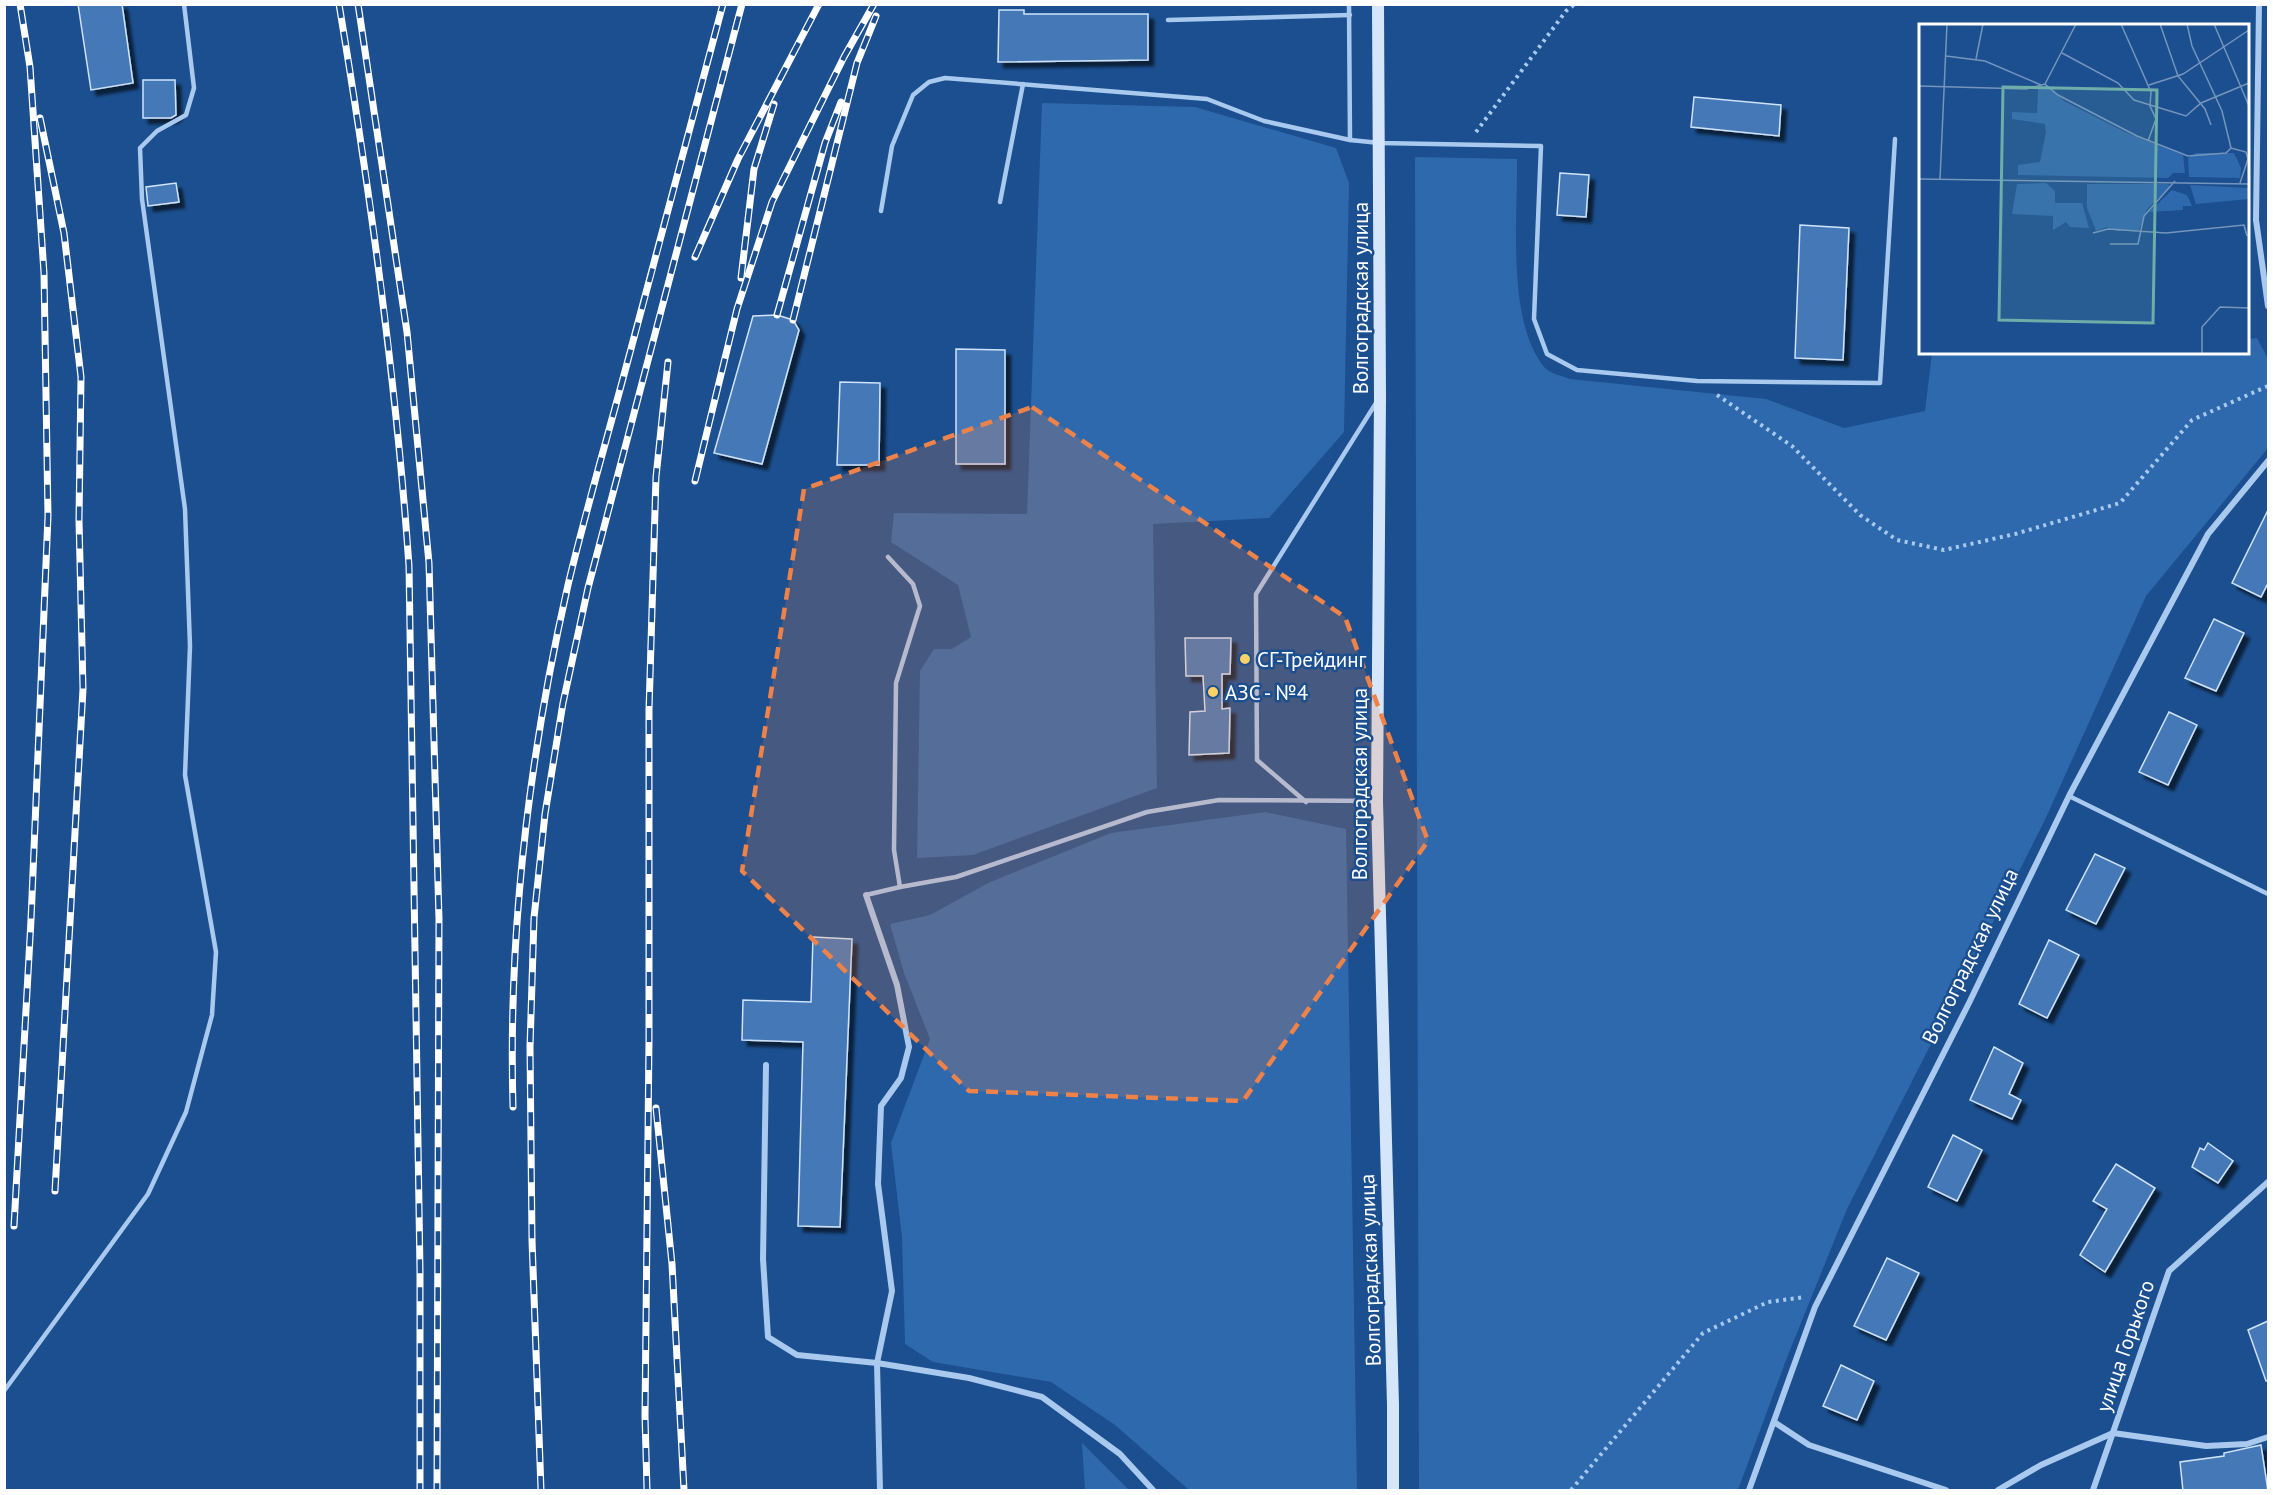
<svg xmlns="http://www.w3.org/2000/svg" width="2273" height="1495" font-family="'PT Sans',sans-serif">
	<defs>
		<filter id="shadow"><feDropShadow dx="5.5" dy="5.5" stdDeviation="1.5" flood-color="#0009"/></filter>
	</defs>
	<rect width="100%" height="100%" fill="#1b4f8f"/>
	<g fill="#2e69ad">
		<path d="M1042,103L1195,107L1336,148L1349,183L1344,432L1269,518L1153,524L1157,788L973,855L917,858L920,671L934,649H952L971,637L958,585L891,542L894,513L1027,514Z"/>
		<path d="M1415,157L1517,159C1518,218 1506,322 1545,368C1550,374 1563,376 1570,379L1766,399L1844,428L1925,411L1932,353L2248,352V339L2257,338L2268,359V448L2146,596L2044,822L1847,1209L1786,1360L1738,1490H1419Z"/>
		<path d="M1265,812L1346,829L1357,1490H1189L1115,1425L1051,1382L933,1362L905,1344L902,1237L891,1143L930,1039L904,973L890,924L930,915L988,883L1111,833Z"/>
		<path d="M1082,1443L1129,1490H1085Z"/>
	</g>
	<g fill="#4478b7" stroke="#cfe3fa" stroke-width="1.5" filter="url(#shadow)">
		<path d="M78,4H122L133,83L91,90Z"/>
		<path d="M999,10H1024V14H1148V60L998,62Z"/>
		<path d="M143,80H175L176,115L171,118H143Z"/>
		<path d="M1694,97L1781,105L1779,136L1691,127Z"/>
		<path d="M1560,173L1589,175L1586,217L1557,215Z"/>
		<path d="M176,183L179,202L148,206L146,187Z"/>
		<path d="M1800,225L1849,228L1843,360L1795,358Z"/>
		<path d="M777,315L793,320L799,330L762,464L714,453L753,316Z"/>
		<path d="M956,349L1005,350V464H956Z"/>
		<path d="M840,382L880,383L879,465H837Z"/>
		<path d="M2268,510V583L2261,597L2232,583Z"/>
		<path d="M2214,619L2244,633L2216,691L2185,678Z"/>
		<path d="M1185,638H1231L1230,674H1222V709L1230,708L1229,753L1189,755L1190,712L1205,711L1203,676H1186Z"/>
		<path d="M2169,712L2197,725L2168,785L2139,772Z"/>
		<path d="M2095,854L2125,868L2096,924L2066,910Z"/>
		<path d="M813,937L852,939L840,1227L798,1226L803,1042L742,1040L743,1000L811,1002Z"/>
		<path d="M2049,940L2079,955L2047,1018L2019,1004Z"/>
		<path d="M1994,1047L2023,1063L2009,1094L2021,1100L2012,1119L1970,1100Z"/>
		<path d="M1953,1135L1982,1150L1957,1201L1928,1187Z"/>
		<path d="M2208,1143L2233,1161L2218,1183L2192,1167L2200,1148L2204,1150Z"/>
		<path d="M2116,1164L2155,1188L2105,1272L2080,1255L2107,1209L2093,1201Z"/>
		<path d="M1887,1258L1919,1273L1886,1340L1854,1326Z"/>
		<path d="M2268,1321V1381H2266L2248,1330Z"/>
		<path d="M1841,1365L1874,1381L1857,1420L1823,1406Z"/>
		<path d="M2261,1445L2268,1491H2183L2180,1462L2224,1456V1453Z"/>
	</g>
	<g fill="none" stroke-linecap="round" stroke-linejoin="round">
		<g stroke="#a9c9ee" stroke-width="4" stroke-dasharray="3 4.5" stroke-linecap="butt">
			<path d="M1476,132L1566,11L1575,4"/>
			<path d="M1717,395L1792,446L1860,515L1897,540L1944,550L2015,534L2120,503L2192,420L2268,386"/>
			<path d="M1571,1490L1703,1333L1768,1302L1805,1297"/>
		</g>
		<g stroke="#a9c9ee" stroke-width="4.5">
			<path d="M1349,4L1350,140L1380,143L1541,146L1534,319L1547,354L1577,370L1697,381L1880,383L1895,139"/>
			<path d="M1168,20L1350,15"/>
			<path d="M1000,202L1023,84"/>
			<path d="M881,211L892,146L913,95L929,82L945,78L1207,99L1264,121L1350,140"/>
			<path d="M2069,796L2268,894"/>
			<path d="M1306,802L1257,760L1256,594L1376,403"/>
			<path d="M900,887L956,877L1147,812L1219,800L1376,801"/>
			<path d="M866,895L900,887L894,850L896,683L920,606L913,584L888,557"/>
			<path d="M4,1391L148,1194L186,1112L212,1015L216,952L185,775L190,646L185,509L142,199L140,148L157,131L186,115L194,88L184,4"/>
		</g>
		<g stroke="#a9c9ee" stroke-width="6">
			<path d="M2259,4L2256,220L2268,306"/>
			<path d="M866,895L897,985L909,1047L901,1078L881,1106L878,1184L892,1291L877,1363L880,1490"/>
			<path d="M766,1065L763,1259L768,1337L797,1355L877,1363L969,1378L1042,1397L1120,1454L1153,1490"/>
			<path d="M1774,1422L1809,1445L1946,1490"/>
			<path d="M1749,1490L1815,1307L1969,1003L2069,796L2208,534L2268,461"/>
			<path d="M1998,1490L2041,1465L2113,1433L2206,1446L2247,1444L2268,1437"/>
			<path d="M2093,1490L2169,1271L2268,1182"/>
		</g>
		<path stroke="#d6e6fa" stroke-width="12" d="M1378,4L1380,397L1377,801L1393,1405V1490"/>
		<defs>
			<g id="rail">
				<path d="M339,4C370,191 396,378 409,566L420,1271V1490"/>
				<path d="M358,4L407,332L429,563L439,919L437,1490"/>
				<path d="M40,118L64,233L81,377L79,520L83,689L55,1191"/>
				<path d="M695,257L738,159L819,4"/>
				<path d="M741,278L754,169L774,104"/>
				<path d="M777,315L825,143L841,102"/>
				<path d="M793,320L857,63L876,16"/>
				<path d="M695,481L737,309L772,202L844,57L874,4"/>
				<path d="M513,1107C508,932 529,756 568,585C586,510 608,435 628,360C660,242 691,123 723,4"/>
				<path d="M656,1108L672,1264L684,1490"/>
				<path d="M14,1226L31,920L48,516L44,273L30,67L20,4"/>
				<path d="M541,1490L532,1240L530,1047L534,918L545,814L563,703L588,588L742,4"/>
				<path d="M647,1490L645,1416L649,1040V710L656,477L668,362"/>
			</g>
		</defs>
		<use href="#rail" stroke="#fff" stroke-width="7"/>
		<use href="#rail" stroke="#1b4f8f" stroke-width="4.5" stroke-dasharray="14" stroke-linecap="butt"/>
	</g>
	<path fill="#ee8249" fill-opacity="0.2" stroke="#ee8249" stroke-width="4.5" stroke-dasharray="12 8" stroke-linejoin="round" d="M1032,407L1345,617L1428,841L1243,1101L969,1091L742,871L804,489Z"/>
	<g fill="#ffd166" stroke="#1b4f8f" stroke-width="2">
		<circle cx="1245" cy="659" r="6"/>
		<circle cx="1213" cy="692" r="6"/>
	</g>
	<g text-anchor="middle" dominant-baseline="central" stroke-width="5" stroke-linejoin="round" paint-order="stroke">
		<g font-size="21" fill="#fff" stroke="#1b4f8f">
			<text transform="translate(1360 298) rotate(-90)">Волгоградская улица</text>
			<text transform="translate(1359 784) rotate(-90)">Волгоградская улица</text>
			<text transform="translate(1970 956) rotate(-64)">Волгоградская улица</text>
			<text transform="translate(1370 1270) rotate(-92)">Волгоградская улица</text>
			<text transform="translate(2125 1346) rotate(-71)">улица Горького</text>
		</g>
		<g font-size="21" fill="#fff" stroke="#1b4f8f" text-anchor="start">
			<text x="1257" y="659">СГ-Трейдинг</text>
			<text x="1225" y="692">АЗС - №4</text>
		</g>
	</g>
	<g transform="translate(1919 24)">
		<rect width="330" height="330" fill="#1b4f8f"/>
		<path d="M127,61L145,77L208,109L264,131L266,149H254L249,154L99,151V141L121,138L127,108L126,100L93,95V88L118,89L119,65ZM277,129H315L322,144L321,154L270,153L269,134ZM127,159L136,167V179H163L170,204L151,203L147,198L134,206V192L93,190L98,160ZM168,160H249L252,163L228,185L220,206L199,207L188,203L177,207L168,184ZM271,161L330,164V175L277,180ZM253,166L268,171L273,182H264V186L230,188Z" fill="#2e69ad"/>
		<path fill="none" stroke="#7695bc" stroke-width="1.5" d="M202,0L232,68L231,82L237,95L229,117M241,0L259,52L286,85L292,101M268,0L273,22L303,87L312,124M295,0L330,82M143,29L199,59L215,76L267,92L282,79L330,59M27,32L66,37L122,61M57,35L64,0M126,60L157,0M230,61L264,50L330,6M0,62L107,65L126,60L139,71L218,112L269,132L307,129L312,124L327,128L329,135L321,159M0,155L330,160M21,155L28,0M174,209L189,205L247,209L325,201L328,212M191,220H219L225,192L256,157M283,330V303L301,283L330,284"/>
		<path fill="#6fada8" fill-opacity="0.15" stroke="#6fada8" stroke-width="3" d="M84,63L238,66L234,299L80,296Z"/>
		<rect width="330" height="330" fill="none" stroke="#fff" stroke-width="3"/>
	</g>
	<rect width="2273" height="1495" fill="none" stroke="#ffffff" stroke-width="12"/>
</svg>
